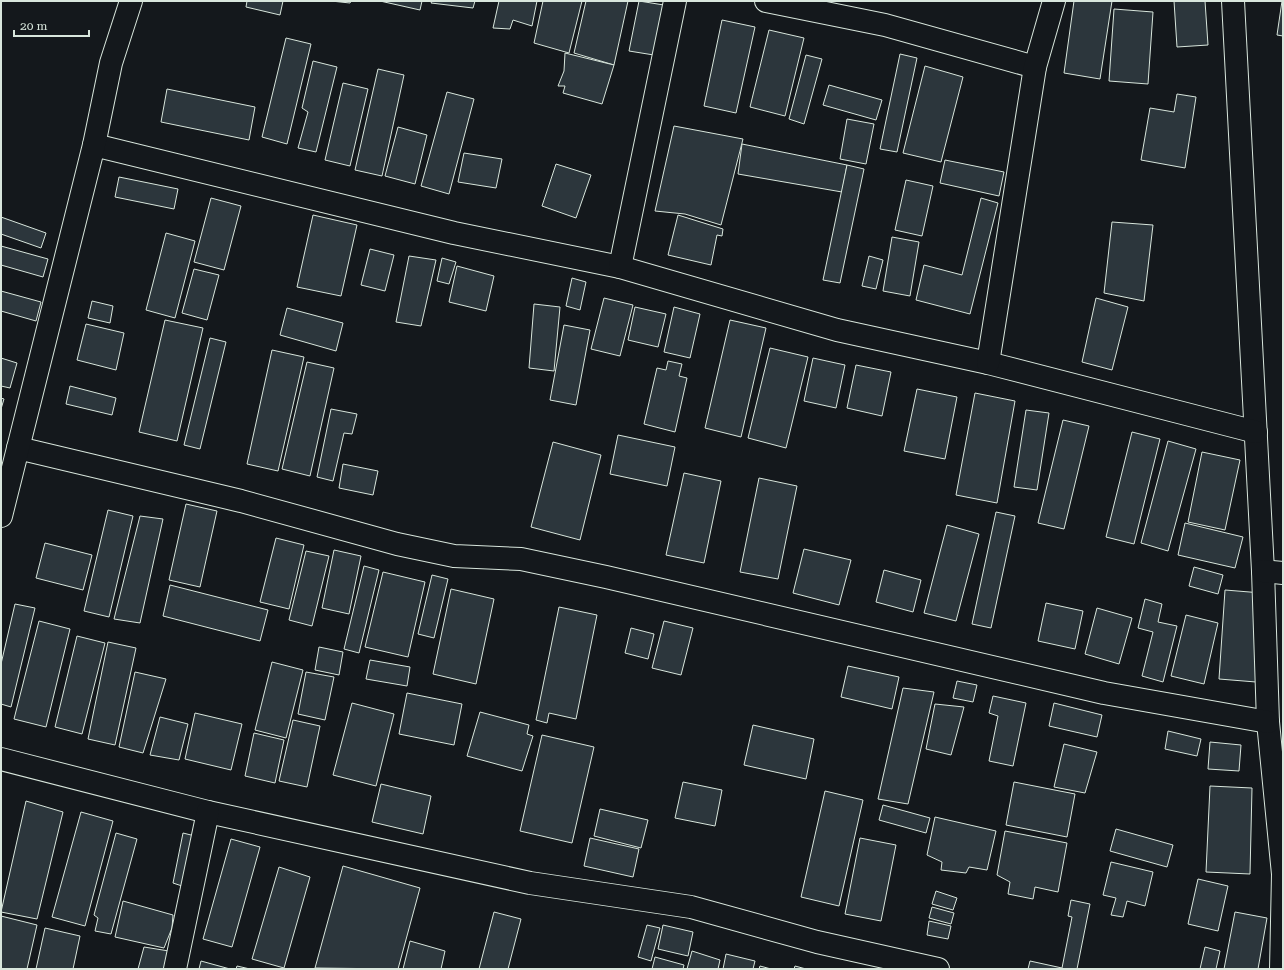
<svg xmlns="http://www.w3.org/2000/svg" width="1284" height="970" font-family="'Roboto Serif',serif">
	<rect width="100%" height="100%" fill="#14181c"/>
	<g fill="#2c363c" stroke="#d8e6dc">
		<path d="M247,1H283L280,15L246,7Z"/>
		<path d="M331,1H351L350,3Z"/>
		<path d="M380,1H422L420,10Z"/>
		<path d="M432,1H475L473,8L431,3Z"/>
		<path d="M499,1H537L532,26L513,20L510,29L493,28Z"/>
		<path d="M543,1H582L569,53L534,43Z"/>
		<path d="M586,1H628L614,65L574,53Z"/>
		<path d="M639,1L670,6L660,56L629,51Z"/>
		<path d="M1074,1H1112L1100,79L1064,73Z"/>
		<path d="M1174,1H1205L1208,45L1177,47Z"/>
		<path d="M1282,1H1283V36L1277,35Z"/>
		<path d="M1114,9L1153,12L1148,84L1109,81Z"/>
		<path d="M722,20L755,27L736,113L704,106Z"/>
		<path d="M769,30L804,38L785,116L750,107Z"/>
		<path d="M286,38L311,44L287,144L262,137Z"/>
		<path d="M565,53L614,65L602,104L563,93L565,86H558L564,71Z"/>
		<path d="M900,54L917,58L897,152L880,149Z"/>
		<path d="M806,55L822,59L804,124L789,119Z"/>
		<path d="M313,61L337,67L316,152L298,148L308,112L302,108Z"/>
		<path d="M925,66L963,77L941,162L903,153Z"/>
		<path d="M378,69L404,75L382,176L355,170Z"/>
		<path d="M343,83L368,89L350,166L325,160Z"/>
		<path d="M829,85L882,100L876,120L823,105Z"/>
		<path d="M167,89L255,107L249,140L161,122Z"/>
		<path d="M447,92L474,99L449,194L421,186Z"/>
		<path d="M1177,94L1196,97L1185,168L1141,160L1150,108L1174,112Z"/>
		<path d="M847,119L874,124L866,164L840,159Z"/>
		<path d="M674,126L743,139L721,225L685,214L655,211Z"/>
		<path d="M398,127L427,135L415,184L385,176Z"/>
		<path d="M742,144L847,165L842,192L738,174Z"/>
		<path d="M464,153L502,159L496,188L458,182Z"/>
		<path d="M945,160L1004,172L999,196L940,183Z"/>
		<path d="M556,164L591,175L576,218L542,206Z"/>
		<path d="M847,165L864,169L840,283L823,280Z"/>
		<path d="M119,177L178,189L174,209L115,197Z"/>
		<path d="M906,180L933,186L922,236L895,230Z"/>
		<path d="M211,198L241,206L224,270L194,262Z"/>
		<path d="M981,198L998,203L970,314L916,300L924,265L962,275Z"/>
		<path d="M313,215L357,225L341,296L297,287Z"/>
		<path d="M678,215L723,229L722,236L717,235L711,265L668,255Z"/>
		<path d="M1,217L46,233L41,248L1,234Z"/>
		<path d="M1112,222L1153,225L1144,301L1104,293Z"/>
		<path d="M166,233L195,241L175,318L146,310Z"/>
		<path d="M892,237L919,242L910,296L883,291Z"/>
		<path d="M1,246L48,259L43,277L1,265Z"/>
		<path d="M370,249L394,255L385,291L361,285Z"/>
		<path d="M409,256L436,260L421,326L396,322Z"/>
		<path d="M869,256L883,260L876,289L862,286Z"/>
		<path d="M442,258L456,262L449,284L437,281Z"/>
		<path d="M457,266L494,276L486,311L449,302Z"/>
		<path d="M194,269L219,275L207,320L182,313Z"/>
		<path d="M572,278L586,282L580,310L566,306Z"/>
		<path d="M1,291L41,302L36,321L1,311Z"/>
		<path d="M604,298L633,305L620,356L591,349Z"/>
		<path d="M1096,298L1128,307L1112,370L1082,362Z"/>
		<path d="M92,301L113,306L110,323L88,318Z"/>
		<path d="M534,304L560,307L554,371L529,368Z"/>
		<path d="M635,307L666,314L658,347L628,340Z"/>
		<path d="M674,307L700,314L690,358L664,352Z"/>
		<path d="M287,308L343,323L336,351L280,335Z"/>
		<path d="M165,320L203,328L177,441L139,432Z"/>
		<path d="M730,320L766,328L741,437L705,428Z"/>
		<path d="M86,324L124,333L116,370L77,360Z"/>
		<path d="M564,325L590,330L576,405L550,400Z"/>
		<path d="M210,338L226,342L200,449L184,445Z"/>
		<path d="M770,348L808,357L786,448L748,438Z"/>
		<path d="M272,350L304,357L278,471L247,464Z"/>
		<path d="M1,358L17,363L10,388L1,386Z"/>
		<path d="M813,358L845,365L836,408L804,401Z"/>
		<path d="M668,361L682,364L679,376L687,378L675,432L644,424L657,368L666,370Z"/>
		<path d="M307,362L334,368L310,476L282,469Z"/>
		<path d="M856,365L891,372L882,416L847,408Z"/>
		<path d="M70,386L116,398L112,415L66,404Z"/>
		<path d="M917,389L957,397L945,459L904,451Z"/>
		<path d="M975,393L1015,401L997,503L956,495Z"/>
		<path d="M1,398L4,399L1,409Z"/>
		<path d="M331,409L357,414L352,434L344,433L333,481L317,477Z"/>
		<path d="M1026,410L1049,413L1037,490L1014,487Z"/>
		<path d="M1063,420L1089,426L1064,529L1038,523Z"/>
		<path d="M1132,432L1160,439L1134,544L1106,537Z"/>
		<path d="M618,435L675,447L667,486L610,474Z"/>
		<path d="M1168,441L1196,449L1168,551L1141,543Z"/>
		<path d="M553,442L601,455L580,540L531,527Z"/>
		<path d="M1202,452L1240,460L1225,530L1188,522Z"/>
		<path d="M343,464L378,471L373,495L339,488Z"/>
		<path d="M684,473L721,481L704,563L666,555Z"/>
		<path d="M759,478L797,486L778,579L740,572Z"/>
		<path d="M186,504L217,511L200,587L169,580Z"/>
		<path d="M108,510L133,516L109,617L84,611Z"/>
		<path d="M996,512L1015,516L991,628L972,624Z"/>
		<path d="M140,516L163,519L140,623L114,619Z"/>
		<path d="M1185,523L1243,537L1235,568L1178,555Z"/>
		<path d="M947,525L979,534L956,621L924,613Z"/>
		<path d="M276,538L304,545L289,609L260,602Z"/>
		<path d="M45,543L92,555L83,590L36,578Z"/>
		<path d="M804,549L851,560L839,605L793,593Z"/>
		<path d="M334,550L361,556L349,614L322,608Z"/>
		<path d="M306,551L329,556L312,626L289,620Z"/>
		<path d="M364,566L379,570L359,653L344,649Z"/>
		<path d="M1194,567L1223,575L1218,594L1189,586Z"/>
		<path d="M884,570L921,580L913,612L876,602Z"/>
		<path d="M383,572L425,582L408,657L365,647Z"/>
		<path d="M432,575L448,579L434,638L418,634Z"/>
		<path d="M170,585L268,610L260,641L163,616Z"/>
		<path d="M451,589L494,599L476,684L433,674Z"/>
		<path d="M1225,590L1262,593L1256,682L1219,679Z"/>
		<path d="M1145,599L1162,604L1158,622L1177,626L1163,682L1142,676L1153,632L1138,628Z"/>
		<path d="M1046,603L1083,611L1075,649L1038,641Z"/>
		<path d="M15,604L35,608L11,707L1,704V664Z"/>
		<path d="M559,607L597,615L576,719L549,713L547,723L536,720Z"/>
		<path d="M1097,608L1132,618L1119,664L1085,654Z"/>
		<path d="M1186,615L1218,623L1204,684L1171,676Z"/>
		<path d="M39,621L70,629L46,727L14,719Z"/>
		<path d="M664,621L693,628L681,675L652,668Z"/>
		<path d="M631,628L654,634L648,659L625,653Z"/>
		<path d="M77,636L105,643L82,734L55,727Z"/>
		<path d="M108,642L136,648L115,745L88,739Z"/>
		<path d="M319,647L343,652L339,675L315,670Z"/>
		<path d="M370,660L410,667L407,686L366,679Z"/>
		<path d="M272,662L303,670L286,738L255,730Z"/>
		<path d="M848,666L899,677L892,709L841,697Z"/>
		<path d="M135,672L166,679L143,753L119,747Z"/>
		<path d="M306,672L334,677L325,720L298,714Z"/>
		<path d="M957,681L977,685L973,702L953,698Z"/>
		<path d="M903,688L934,692L908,804L878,799Z"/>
		<path d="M407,693L462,704L454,745L399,734Z"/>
		<path d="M993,696L1026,703L1013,766L989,761L998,716L989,713Z"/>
		<path d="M352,703L394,714L376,786L333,775Z"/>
		<path d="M1054,703L1102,715L1097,737L1049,726Z"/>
		<path d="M935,704L964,707L951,755L926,749Z"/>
		<path d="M480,712L529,725L527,734L533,736L522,771L467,756Z"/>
		<path d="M195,713L242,724L231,770L185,759Z"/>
		<path d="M160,717L188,724L179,760L150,755Z"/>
		<path d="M293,720L320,726L307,787L279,781Z"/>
		<path d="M753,725L814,739L806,779L744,765Z"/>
		<path d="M1168,731L1201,739L1197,756L1165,749Z"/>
		<path d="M254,733L284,740L275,783L245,776Z"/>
		<path d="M542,735L594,747L572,843L520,831Z"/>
		<path d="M1210,742L1241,745L1239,771L1208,769Z"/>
		<path d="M1064,744L1097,752L1085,793L1054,787Z"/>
		<path d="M683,782L722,790L715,826L675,818Z"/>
		<path d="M1014,782L1075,794L1067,837L1006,825Z"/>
		<path d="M381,784L431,796L423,834L372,822Z"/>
		<path d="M1210,786L1252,788L1250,874L1206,872Z"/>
		<path d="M825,791L863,800L839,906L801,897Z"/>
		<path d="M26,801L63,812L37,919L1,912Z"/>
		<path d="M883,805L930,818L926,833L879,820Z"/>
		<path d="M600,809L648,820L641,848L594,836Z"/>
		<path d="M81,812L113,821L85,926L52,917Z"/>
		<path d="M935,817L996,831L987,870L969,867L966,873L941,870L942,862L927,855Z"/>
		<path d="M1116,829L1173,845L1167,867L1110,851Z"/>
		<path d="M1005,831L1067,843L1058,892L1035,887L1033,899L1008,894L1010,882L997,875Z"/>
		<path d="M116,833L137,839L111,934L95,931L98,918L94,915Z"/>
		<path d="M183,833L199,837L188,888L173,883Z"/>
		<path d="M590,838L639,849L633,877L584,866Z"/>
		<path d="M860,838L896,845L881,921L845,914Z"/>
		<path d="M231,839L260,847L232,947L203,939Z"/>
		<path d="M1111,862L1153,872L1145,906L1127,901L1123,917L1111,915L1116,898L1103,895Z"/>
		<path d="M343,866L420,888L398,969L315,968Z"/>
		<path d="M279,867L310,877L284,968L252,959Z"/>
		<path d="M1198,879L1228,886L1218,931L1188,924Z"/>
		<path d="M936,891L957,898L953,910L932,904Z"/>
		<path d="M1071,900L1090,904L1077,969H1028L1030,961L1062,968L1072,917L1068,916Z"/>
		<path d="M123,901L173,915L172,928L164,948L115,937Z"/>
		<path d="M932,907L954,913L951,924L929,918Z"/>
		<path d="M494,912L521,919L508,969H479Z"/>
		<path d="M1235,912L1267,918L1258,969H1224Z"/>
		<path d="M1,916L37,925L27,969H1Z"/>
		<path d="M929,921L951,926L948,939L927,935Z"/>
		<path d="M647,925L660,928L651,961L638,957Z"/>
		<path d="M663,925L693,932L688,956L658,949Z"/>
		<path d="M45,928L80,936L73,969H36Z"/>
		<path d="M410,941L445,951L441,969H403Z"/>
		<path d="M144,947L169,951L165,969H138Z"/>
		<path d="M1205,947L1220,951L1216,969H1200Z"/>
		<path d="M692,951L720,960L718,969H687Z"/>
		<path d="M726,954L755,961L753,969H723Z"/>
		<path d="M655,957L684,965L683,969H652Z"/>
		<path d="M201,961L230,969H199Z"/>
		<path d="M237,966L250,969H236Z"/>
		<path d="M760,966L771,969H759Z"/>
		<path d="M795,966L806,969H794Z"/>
	</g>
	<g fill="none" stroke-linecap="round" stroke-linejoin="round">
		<defs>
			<g id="street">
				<path d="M766,1L885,25L1035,67"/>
				<path d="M1233,1L1263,571L1268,722L1283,874L1281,969"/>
				<path d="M94,145L454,233L620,267L837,330L988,363L1256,432"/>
				<path d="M620,267L675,1"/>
				<path d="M988,363L1035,67L1054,1"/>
				<path d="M18,448L241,501L397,544L454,556L521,559L606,577L1104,693L1268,722"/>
				<path d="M1,516L94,145L111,63L131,1"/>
				<path d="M1263,571L1283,573"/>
				<path d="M1,759L208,812L530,883L691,907L817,942L938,969"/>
				<path d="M175,969L208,812"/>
			</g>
		</defs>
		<use href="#street" stroke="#d8e6dc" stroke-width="24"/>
		<use href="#street" stroke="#14181c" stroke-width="22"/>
	</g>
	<rect width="1284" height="970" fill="none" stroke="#d8e6dc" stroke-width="4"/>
	<path d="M14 30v6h75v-6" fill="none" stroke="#d8e6dc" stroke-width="2"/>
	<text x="20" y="30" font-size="12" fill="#d8e6dc" stroke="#14181c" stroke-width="3" paint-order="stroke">20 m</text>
</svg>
